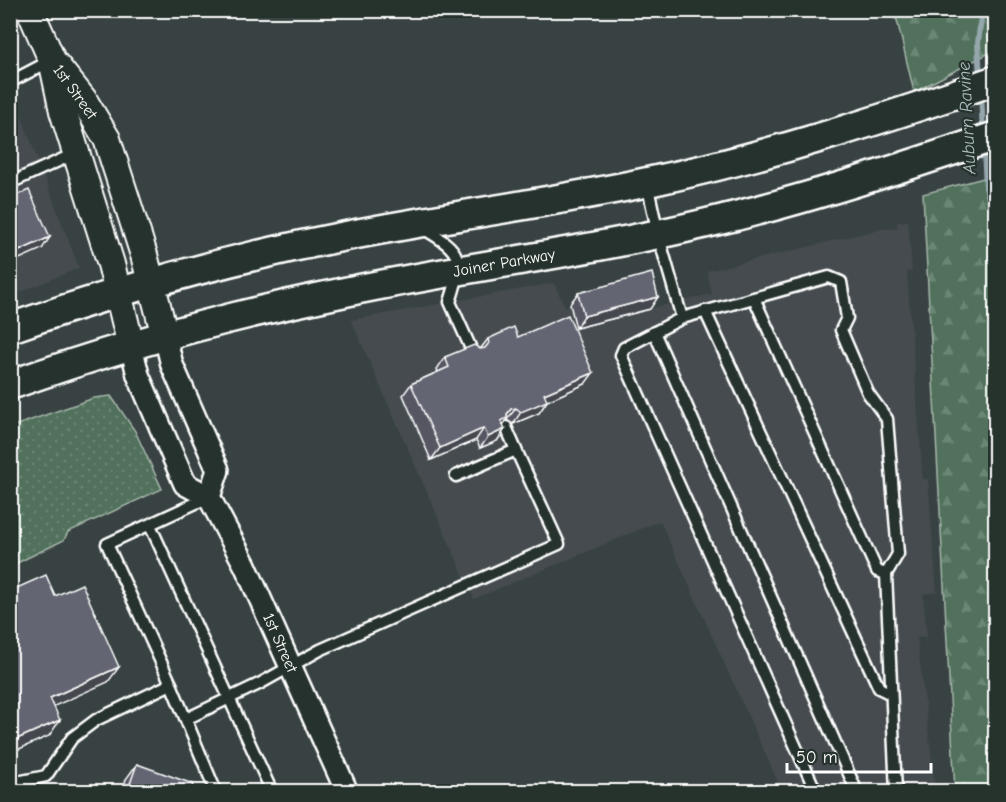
<svg xmlns="http://www.w3.org/2000/svg" width="1006" height="802" font-family="'Comic Neue',sans-serif">
	<defs>
		<pattern id="grass-dots" width="8" height="8" patternUnits="userSpaceOnUse" patternTransform="scale(1.5)"><rect width="8" height="8" fill="#51715b"/><path d="M2 2h.1M6 6h.1" fill="none" stroke="#6b8674" stroke-width="1.8" stroke-linecap="round"/></pattern>
		<pattern id="forest-firs" width="22" height="20" patternUnits="userSpaceOnUse" patternTransform="scale(1.5)"><rect width="22" height="20" fill="#51715b"/><path d="M5 1l3.5 6h-7zM16 11l3.5 6h-7z" fill="#6b8674"/></pattern>
	</defs>
	<rect width="100%" height="100%" fill="#384242"/>
	<filter id="ink" filterUnits="userSpaceOnUse"><feTurbulence type="fractalNoise" baseFrequency=".0167" numOctaves="2"/><feDisplacementMap in="SourceGraphic" scale="12" xChannelSelector="R" yChannelSelector="G"/><feConvolveMatrix kernelMatrix="1 2 1 2 8 2 1 2 1" color-interpolation-filters="sRGB"/></filter>
	<g filter="url(#ink)">
		<g fill="#454c50">
			<path d="M10,86L79,268L11,296H10Z"/>
			<path d="M908,221L912,271L907,272L923,479H928L937,592L923,594L927,637L917,638L935,786L934,791H782L660,521L474,599L351,320L554,283L565,307L572,304L571,299L645,281L652,308L712,294L707,271L881,229L897,228V222Z"/>
		</g>
		<path fill="url(#grass-dots)" stroke="#a8b8ad" stroke-width="1.5" d="M111,396L135,431L162,489L68,532L64,540L11,566V427L94,398Z"/>
		<g fill="url(#forest-firs)" stroke="#a8b8ad" stroke-width="1.5">
			<path d="M885,11H995V50L914,92L897,20Z"/>
			<path d="M995,175V791H955L923,194Z"/>
		</g>
		<g fill="none" stroke-linecap="round" stroke-linejoin="round">
			<g stroke="#95a7ac" stroke-width="6">
				<path d="M980,79L978,43L982,10"/>
				<path d="M981,92L983,133"/>
				<path d="M984,149L986,188L996,223"/>
			</g>
			<defs>
				<g id="service">
					<path d="M10,82L52,60"/>
					<path d="M10,183L76,153"/>
					<path d="M647,183L658,234L682,318"/>
					<path d="M422,228C463,251 464,259 450,302L473,353"/>
					<path d="M754,298L877,571L886,574"/>
					<path d="M705,311L879,688L891,694"/>
					<path d="M654,332L857,792"/>
					<path d="M506,427L516,450"/>
					<path d="M209,497L107,544L171,684L216,792"/>
					<path d="M150,525L272,792"/>
					<path d="M186,719L261,683L320,650L559,544L516,450L456,476"/>
					<path d="M10,780L22,781L46,776L72,738L96,720L171,684"/>
					<path d="M816,792L621,355L624,348L682,318L829,277L841,282L847,318L841,330L868,393L887,419L898,554L886,574L896,792"/>
				</g>
				<g id="minor">
					<path d="M165,336L172,365L218,470L209,497"/>
					<path d="M131,346L138,375L185,484L209,497L245,565L347,792"/>
				</g>
				<g id="tertiary">
					<path d="M30,10L52,60L63,111L111,264L131,346"/>
					<path d="M56,65L83,99L107,139L144,255L165,336"/>
				</g>
				<g id="secondary">
					<path d="M10,328C121,289 236,257 351,235C449,216 549,203 648,182C766,157 881,120 996,80"/>
					<path d="M10,385C119,346 232,315 345,292C465,267 587,252 707,223C805,200 901,168 996,136"/>
				</g>
			</defs>
			<use href="#service" stroke="#fff" stroke-width="15"/>
			<use href="#minor" stroke="#fff" stroke-width="26"/>
			<use href="#tertiary" stroke="#fff" stroke-width="30"/>
			<use href="#secondary" stroke="#fff" stroke-width="33"/>
			<use href="#service" stroke="#26332d" stroke-width="10"/>
			<use href="#minor" stroke="#26332d" stroke-width="21"/>
			<use href="#tertiary" stroke="#26332d" stroke-width="26"/>
			<use href="#secondary" stroke="#26332d" stroke-width="28"/>
		</g>
		<g fill="#555762" stroke="#fff" stroke-width="1.5">
			<path d="M578,293L650,309L576,328L570,304Z"/>
			<path d="M518,337L585,384L547,401L539,413L513,424L507,420H506L503,425L505,429L497,441L480,448L476,440L431,460L403,395L411,384L438,372L437,369L445,357L481,348L488,339Z"/>
			<path d="M137,764L191,792H122L126,779Z"/>
		</g>
		<g fill="#454750" stroke="#fff" stroke-width="1.5">
			<path d="M50,237L42,249L10,263V255Z"/>
			<path d="M658,297L650,309L576,328L584,316Z"/>
			<path d="M593,373L585,384L547,401L539,413L513,424L521,412L544,394Z"/>
			<path d="M516,408L499,430L493,433L511,409Z"/>
			<path d="M484,428L476,440L431,460L440,448Z"/>
			<path d="M505,429L497,441L480,448L488,437Z"/>
			<path d="M119,667L108,682L39,713L50,698Z"/>
			<path d="M60,720L49,736L10,753V742Z"/>
		</g>
		<g fill="#636572" stroke="#fff" stroke-width="1.5">
			<path d="M29,190L50,237L10,255V198Z"/>
			<path d="M652,273L658,297L584,316L578,293Z"/>
			<path d="M568,315L593,373L544,394L547,401L521,412L516,408L511,409L507,414V418L501,421L505,429L488,437L484,428L440,448L411,384L449,367L445,357L474,345L480,349L485,348L489,343L488,339L514,327L518,337Z"/>
			<path d="M46,575L55,596L82,584L119,667L50,698L60,720L10,742V591Z"/>
			<path d="M137,764L193,784L191,792H127Z"/>
			<path d="M941,788L942,792H933Z"/>
		</g>
	</g>
	<g text-anchor="middle" dominant-baseline="central" stroke-width="4.5" stroke-linejoin="round" paint-order="stroke">
		<g font-size="16" fill="#fff" stroke="#26332d">
			<text transform="translate(75 92) rotate(54)">1st Street</text>
			<text transform="translate(504 263) rotate(-10)">Joiner Parkway</text>
			<text transform="translate(280 643) rotate(66)">1st Street</text>
		</g>
		<g font-size="18" font-style="italic" fill="#afbdc0" stroke="#26332d">
			<text transform="translate(967 118) rotate(-93)">Auburn Ravine</text>
		</g>
	</g>
	<rect width="1006" height="802" fill="none" stroke="#26332d" stroke-width="36"/>
	<rect x="18" y="18" width="970" height="766" fill="none" stroke="#fff" stroke-width="2" filter="url(#ink)"/>
	<path d="M787 763v9h144v-9" fill="none" stroke="#ffffff" stroke-width="3"/>
	<text x="796" y="763" font-size="18" fill="#ffffff" stroke="#26332d" stroke-width="4.5" paint-order="stroke">50 m</text>
</svg>
